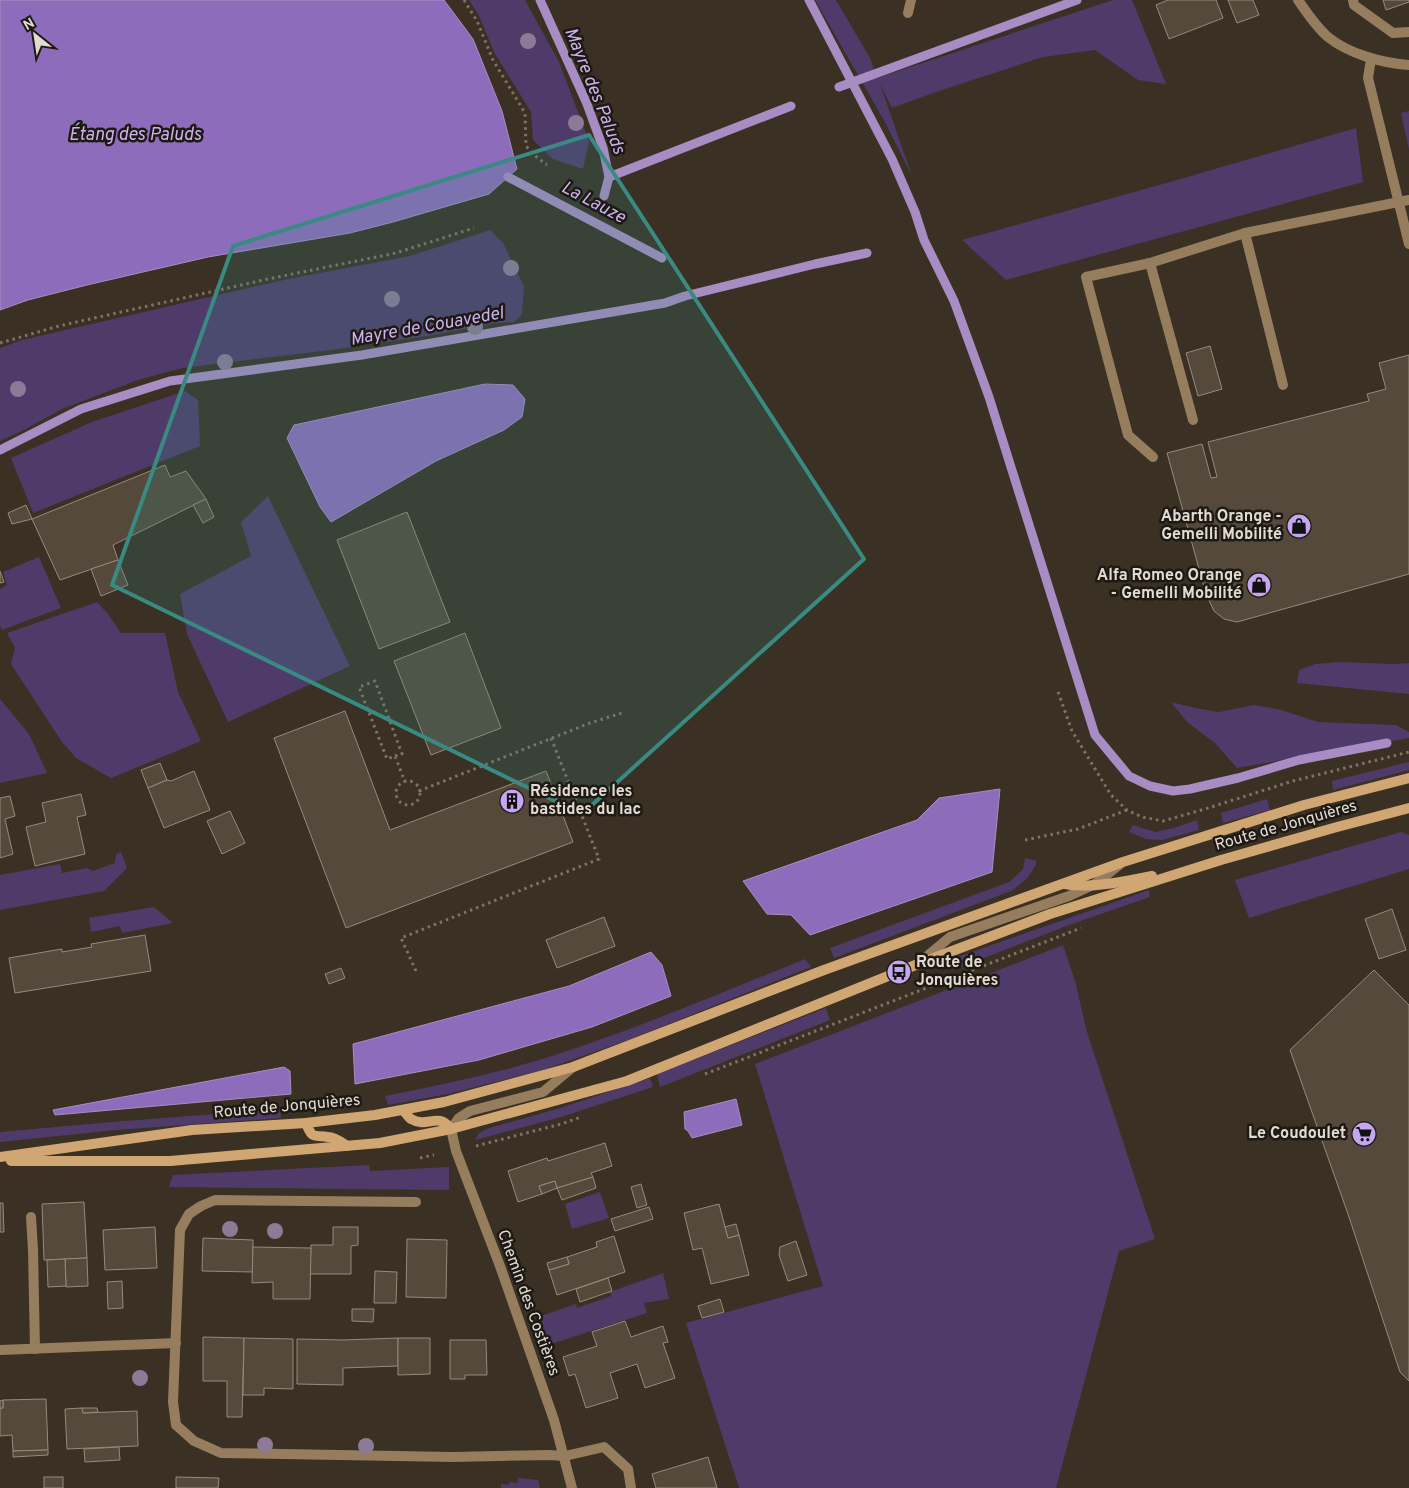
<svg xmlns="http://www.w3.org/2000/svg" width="1409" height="1488" font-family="Overpass,sans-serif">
	<rect width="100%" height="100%" fill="#3a3023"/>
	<g fill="#4f3b69">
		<path d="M469,0H525L559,62L589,141L583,169L553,159L533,140L531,112L494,52L479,16Z"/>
		<path d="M815,0H836L870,58L877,78L1113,0H1132L1166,84L1138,80L1095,50L1043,57L936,92L892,108L880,84L912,176L886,124Z"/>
		<path d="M1409,111V149L1401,113Z"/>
		<path d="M1356,128L1363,182L1006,280L962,240L1170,182Z"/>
		<path d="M490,230L503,243L524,286L522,314L514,322L496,323L433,335L331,350L183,368L138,380L62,409L24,430L0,441V348L22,340L288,279L410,256Z"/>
		<path d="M185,391L198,400L200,446L33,513L11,458L92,422Z"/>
		<path d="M268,496L350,666L228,722L187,634L180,594L251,556L241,522Z"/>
		<path d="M39,557L61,608L2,630L0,626V589L7,585L3,572Z"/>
		<path d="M97,602L108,614L121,633H165L178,692L201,741L111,778L76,758L62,742L11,664L15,648L7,633Z"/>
		<path d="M1340,662L1394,664L1409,663V694L1297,683L1299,670L1315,664Z"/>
		<path d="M0,699L29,734L47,773L0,783Z"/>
		<path d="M1171,702L1195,708L1219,712L1254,705L1278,709L1318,722L1396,725L1409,732V738L1237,768L1215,743L1187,722Z"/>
		<path d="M1409,762V770L1333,790L1332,781Z"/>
		<path d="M1267,799L1270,810L1223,823L1221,813Z"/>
		<path d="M1197,820L1199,830L1162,840L1146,839L1129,832L1133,825L1155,832L1174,828Z"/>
		<path d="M1401,832L1409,835V869L1249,918L1235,880Z"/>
		<path d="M121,852L127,868L104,891L0,910V875L60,864L62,873L87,868L93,871L115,863L116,854Z"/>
		<path d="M1025,858L1037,861C1032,875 1023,883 1011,891L834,958L830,948L1009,882L1023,869Z"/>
		<path d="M1149,890L1150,897L1069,925L953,970L949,960Z"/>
		<path d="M154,907L173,923L122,933L120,926L91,932L89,918Z"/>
		<path d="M1063,945L1075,981L1087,1032L1155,1239L1119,1251L1056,1488H739L686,1323L823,1286L755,1064Z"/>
		<path d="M805,959L811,967L631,1039L543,1070L448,1094L388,1105L385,1096C444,1084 504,1072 561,1053C644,1026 725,991 805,959Z"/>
		<path d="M826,1008L830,1020L660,1087L657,1074Z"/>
		<path d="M650,1078L653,1087L561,1117L475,1140L479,1133L489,1128L560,1108Z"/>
		<path d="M280,1109L281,1118L116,1130L0,1142V1132L112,1122Z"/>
		<path d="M369,1165L370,1171L449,1167V1190L169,1187L173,1175Z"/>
		<path d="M600,1192L609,1218L572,1229L565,1204Z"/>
		<path d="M663,1273L669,1299L644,1303L647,1313L548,1345L538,1317L576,1304L577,1308L611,1296L610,1292Z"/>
		<path d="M518,1478L538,1480L540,1488H501V1484L508,1485L510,1482L517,1483Z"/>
	</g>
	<g fill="#8e6cbc" stroke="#a78dc3">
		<path d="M0,0H444L473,39L502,111L517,169L489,194L393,222L350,233L208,257L87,285L28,300L0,310Z"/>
		<path d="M485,384L513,385L525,399L522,417L504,430L436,461L331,522L320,507L287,438L294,425Z"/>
		<path d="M1000,789L992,872L810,935L791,915L767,914L743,881L917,820L939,798Z"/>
		<path d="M651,952L662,965L671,996L592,1027L479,1060L355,1084L353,1044L569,986Z"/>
		<path d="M284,1067L290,1071L291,1094L55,1115L53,1110Z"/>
		<path d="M736,1099L742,1125L692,1138L688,1131L685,1129L684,1112Z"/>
	</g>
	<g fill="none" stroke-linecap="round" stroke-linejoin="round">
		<g stroke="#a78dc3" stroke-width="9">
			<path d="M540,0L587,104L603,148L609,177L604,196"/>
			<path d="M809,0L892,159L915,212L924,240L954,301L989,397L1095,735L1129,776L1150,786L1173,791L1190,789L1238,778L1299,760L1387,743"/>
			<path d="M839,87L1077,0"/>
			<path d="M508,177L662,258"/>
			<path d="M609,177L791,106"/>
			<path d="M0,450L81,409L170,381L362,355L665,303L685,296L815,264L867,253"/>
		</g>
	</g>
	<g fill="#54493b" stroke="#968a7b">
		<path d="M1168,0H1216L1223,18L1169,39L1156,5Z"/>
		<path d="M1228,0H1253L1259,15L1237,23Z"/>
		<path d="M1383,0H1409V2L1386,10Z"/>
		<path d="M1210,346L1222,389L1198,396L1186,353Z"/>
		<path d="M1409,355V574L1237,622L1224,619L1214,611L1206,594L1167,453L1202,444L1211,478L1217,477L1208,442L1369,401L1367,394L1386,389L1379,363Z"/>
		<path d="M165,465L170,477L186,471L206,499L113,545L118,560L60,580L32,519Z"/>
		<path d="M206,499L214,517L203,523L193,505Z"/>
		<path d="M26,505L32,519L12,524L8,513Z"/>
		<path d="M407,512L450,622L379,649L337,540Z"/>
		<path d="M118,560L128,585L101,596L91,569Z"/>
		<path d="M0,571L4,582L0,583Z"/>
		<path d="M465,633L501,728L431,755L394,661Z"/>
		<path d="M345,711L390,830L546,771L573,842L346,928L274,738Z"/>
		<path d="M160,763L167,780L148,788L141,770Z"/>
		<path d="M194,771L210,810L164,828L148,788L167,780L171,781Z"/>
		<path d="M81,794L86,815L77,817L85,854L35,866L26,827L46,822L42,803Z"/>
		<path d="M10,796L15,816L5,819L13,854L0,858V798Z"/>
		<path d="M230,811L245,843L222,854L207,821Z"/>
		<path d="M1392,909L1406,950L1379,959L1365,919Z"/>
		<path d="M604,917L615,946L557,968L546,940Z"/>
		<path d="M145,935L151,971L15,993L9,958L62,949V952L92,947L91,944Z"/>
		<path d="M341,968L345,978L329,984L325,974Z"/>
		<path d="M1374,970L1409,1005V1381L1400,1372L1349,1217L1290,1050Z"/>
		<path d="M605,1143L612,1166L591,1173L593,1177L557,1188L555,1181L539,1186L542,1194L518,1202L508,1171L547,1158L548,1161Z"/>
		<path d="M593,1177L596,1188L562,1200L557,1188Z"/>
		<path d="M555,1181L557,1188L542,1194L539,1186Z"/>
		<path d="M641,1184L647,1205L637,1208L631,1187Z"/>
		<path d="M84,1202L87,1258L44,1260L42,1204Z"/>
		<path d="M0,1203H3L4,1232H0Z"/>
		<path d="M719,1204L728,1238L739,1235L749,1275L711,1284L702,1248L693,1250L684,1213Z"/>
		<path d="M649,1207L653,1219L615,1231L611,1219Z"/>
		<path d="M736,1224L739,1235L728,1238L725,1227Z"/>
		<path d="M155,1227L157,1268L105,1270L103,1230Z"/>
		<path d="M333,1227H358V1245L351,1246V1274H310L311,1245H333Z"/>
		<path d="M614,1236L625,1272L557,1295L549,1270L569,1264L567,1257L597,1247L596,1242Z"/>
		<path d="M203,1238L253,1240V1272L202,1271Z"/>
		<path d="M407,1239L447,1240L446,1298L406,1297Z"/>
		<path d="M796,1241L807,1275L788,1281L779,1255L780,1247Z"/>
		<path d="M253,1247L311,1248L310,1299H273V1282L252,1283Z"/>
		<path d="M567,1257L569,1264L549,1270L547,1263Z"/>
		<path d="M87,1258L88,1286L66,1287L65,1259Z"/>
		<path d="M65,1259L66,1286L48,1287L47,1260Z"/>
		<path d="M375,1271L397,1272L396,1303H374Z"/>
		<path d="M608,1278L612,1291L580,1302L576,1289Z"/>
		<path d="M122,1281L123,1308L108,1309L107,1282Z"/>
		<path d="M720,1299L724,1312L702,1318L698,1306Z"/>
		<path d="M352,1309H374L373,1322L352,1321Z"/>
		<path d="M625,1321L631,1337L663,1326L668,1342L663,1343L675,1378L645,1388L637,1364L610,1373L618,1398L586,1408L575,1374L569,1376L563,1357L597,1346L592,1332Z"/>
		<path d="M203,1337L244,1338L242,1417H227V1381H203Z"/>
		<path d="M244,1338L293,1339V1389L264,1388V1395H243Z"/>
		<path d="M398,1338V1366L343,1368V1385L297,1384V1339L343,1340Z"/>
		<path d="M398,1338H430V1374L398,1375Z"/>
		<path d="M450,1340H486L487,1375H465V1379H450Z"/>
		<path d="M46,1399L48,1450L13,1451L12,1435L0,1436V1408H3V1400Z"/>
		<path d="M3,1400V1408H0V1401Z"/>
		<path d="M82,1408L83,1413L137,1411L138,1446L67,1449L65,1409Z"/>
		<path d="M82,1408H97L98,1412L83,1413Z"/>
		<path d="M119,1447L120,1460L85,1462L84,1449Z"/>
		<path d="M48,1450V1455L13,1457V1451Z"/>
		<path d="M708,1457L717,1488H656L652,1474Z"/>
		<rect x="44" y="1477" width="19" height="11"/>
		<path d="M176,1477L219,1478L218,1488H176Z"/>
	</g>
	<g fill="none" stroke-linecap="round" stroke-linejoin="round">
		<g stroke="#7d7469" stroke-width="3" stroke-dasharray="2.5 4" stroke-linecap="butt">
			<path d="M464,0L477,21L493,60L525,113L526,146L534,155L547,165"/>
			<path d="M0,343L59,326L268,279L396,253L474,228"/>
			<path d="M1058,692L1072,731L1111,795L1127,810L1142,817L1163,821L1205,809L1293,781L1409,752"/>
			<path d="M395,756L402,754L375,681L359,687L387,759L395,756L405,782"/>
			<circle cx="408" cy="793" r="12"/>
			<path d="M419,791L590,723L625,712"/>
			<path d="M1025,840L1078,829L1127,810"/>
			<path d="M416,971L401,938L599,859L551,738"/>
			<path d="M705,1074L1081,928"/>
			<path d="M476,1146L561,1124L581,1117"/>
			<path d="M420,1158L434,1155"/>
		</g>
		<g stroke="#967d5d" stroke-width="10">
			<path d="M1353,0L1354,5L1393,33L1409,32"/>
			<path d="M908,13L911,0"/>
			<path d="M1371,59L1368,78L1409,244"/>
			<path d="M1245,233L1283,385"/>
			<path d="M1150,263L1193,420"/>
			<path d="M1153,457L1128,435L1086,277L1150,263L1245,233L1409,200"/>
			<path d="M31,1217L33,1250L35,1349"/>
			<path d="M565,1456L604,1447L628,1469L631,1488"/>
		</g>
		<g stroke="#967d5d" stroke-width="10">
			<path d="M920,962L950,937L1069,896L1095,884L1120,864"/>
			<path d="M416,1202L215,1200L201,1206L189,1214L180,1230L173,1402L176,1425L194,1441L221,1453L453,1457L549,1455L565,1456"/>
			<path d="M0,1350L176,1343"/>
			<path d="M572,1488L554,1420L500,1266L456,1151L451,1129L459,1118L470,1111L543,1092L573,1067"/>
		</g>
		<path stroke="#967d5d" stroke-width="10" d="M1298,0C1307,13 1316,27 1328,37C1349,54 1382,63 1409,65"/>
		<g stroke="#d0a773" stroke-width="10">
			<path d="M1065,884C1089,889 1128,881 1152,876"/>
			<path d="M403,1110C405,1112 408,1117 411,1119C428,1129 437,1111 451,1129"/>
			<path d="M306,1123C312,1139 313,1135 328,1137C335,1137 341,1142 347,1146"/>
			<path d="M0,1157L192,1130L306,1123L375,1115L444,1102L573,1067L824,970L1123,862L1304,805L1409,778"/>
			<path d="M11,1161H170L380,1143L451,1129L627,1081L918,964L1050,914L1221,860L1337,827L1409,808"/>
		</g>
	</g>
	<g fill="#8c7a96">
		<circle cx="528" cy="41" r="8"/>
		<circle cx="576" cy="123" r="8"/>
		<circle cx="511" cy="268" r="8"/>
		<circle cx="392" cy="299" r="8"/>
		<circle cx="475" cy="327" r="8"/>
		<circle cx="225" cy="362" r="8"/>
		<circle cx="18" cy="389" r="8"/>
		<circle cx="230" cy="1229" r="8"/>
		<circle cx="275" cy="1231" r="8"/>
		<circle cx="140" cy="1378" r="8"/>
		<circle cx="265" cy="1445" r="8"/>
		<circle cx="366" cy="1446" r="8"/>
	</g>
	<path fill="#398a82" fill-opacity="0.2" stroke="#398a82" stroke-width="4" stroke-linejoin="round" d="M589,135L864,559L582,814L112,585L233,246Z"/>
	<defs>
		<symbol id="shop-disc" viewBox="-11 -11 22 22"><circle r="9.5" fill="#c5a7f1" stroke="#1e1913"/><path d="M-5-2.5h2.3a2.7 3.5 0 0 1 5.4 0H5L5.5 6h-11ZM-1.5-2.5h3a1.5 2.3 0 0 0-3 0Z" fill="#111"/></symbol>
		<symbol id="building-disc" viewBox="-11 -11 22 22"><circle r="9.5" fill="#c5a7f1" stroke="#1e1913"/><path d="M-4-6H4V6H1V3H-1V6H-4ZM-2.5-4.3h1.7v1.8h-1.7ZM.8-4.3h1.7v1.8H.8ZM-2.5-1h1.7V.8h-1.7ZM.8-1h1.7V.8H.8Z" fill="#111"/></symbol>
		<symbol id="bus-disc" viewBox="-11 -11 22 22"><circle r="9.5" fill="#c5a7f1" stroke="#1e1913"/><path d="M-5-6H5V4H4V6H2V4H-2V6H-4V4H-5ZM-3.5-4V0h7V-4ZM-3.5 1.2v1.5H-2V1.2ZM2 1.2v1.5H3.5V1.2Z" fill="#111"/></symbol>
		<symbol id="supermarket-disc" viewBox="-11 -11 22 22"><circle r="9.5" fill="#c5a7f1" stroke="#1e1913"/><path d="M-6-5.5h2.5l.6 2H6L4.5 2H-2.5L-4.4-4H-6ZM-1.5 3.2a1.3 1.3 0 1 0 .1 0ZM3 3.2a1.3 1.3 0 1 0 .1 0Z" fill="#111"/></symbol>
	</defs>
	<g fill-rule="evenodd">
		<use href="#shop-disc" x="1285" y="512" width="28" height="28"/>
		<use href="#shop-disc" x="1245" y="571" width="28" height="28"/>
		<use href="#building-disc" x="498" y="787" width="28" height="28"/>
		<use href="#bus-disc" x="885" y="958" width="28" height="28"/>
		<use href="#supermarket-disc" x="1350" y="1120" width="28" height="28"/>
	</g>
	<g text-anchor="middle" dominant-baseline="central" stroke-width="5" stroke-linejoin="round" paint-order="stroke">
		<g font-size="16" font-weight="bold" fill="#e2dbd3" stroke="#1e1913" text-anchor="end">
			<text x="1282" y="517">Abarth Orange -<tspan x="1282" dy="18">Gemelli Mobilité</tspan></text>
			<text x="1242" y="576">Alfa Romeo Orange<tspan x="1242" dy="18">- Gemelli Mobilité</tspan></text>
			<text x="530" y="792" text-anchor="start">Résidence les<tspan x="530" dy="18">bastides du lac</tspan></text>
			<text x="916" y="963" text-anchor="start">Route de<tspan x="916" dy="18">Jonquières</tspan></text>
			<text x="1346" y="1134">Le Coudoulet</text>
		</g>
		<g font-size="16" fill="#e2dbd3" stroke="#1e1913">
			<text transform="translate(1286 826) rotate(-16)">Route de Jonquières</text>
			<text transform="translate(287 1107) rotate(-5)">Route de Jonquières</text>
			<text transform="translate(528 1303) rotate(70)">Chemin des Costières</text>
		</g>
		<g font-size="18" font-style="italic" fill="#cbb2f1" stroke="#1e1913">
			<text transform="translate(594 91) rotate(68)">Mayre des Paluds</text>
			<text x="135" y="135">Étang des Paluds</text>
			<text transform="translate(593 203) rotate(28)">La Lauze</text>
			<text transform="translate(427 327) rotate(-10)">Mayre de Couavedel</text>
		</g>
	</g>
	<g transform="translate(35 35) rotate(330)" stroke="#1e1913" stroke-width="4" paint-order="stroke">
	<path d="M0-4L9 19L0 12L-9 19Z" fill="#e2dbd3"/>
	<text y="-8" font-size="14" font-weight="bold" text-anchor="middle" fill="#e2dbd3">N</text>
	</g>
</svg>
